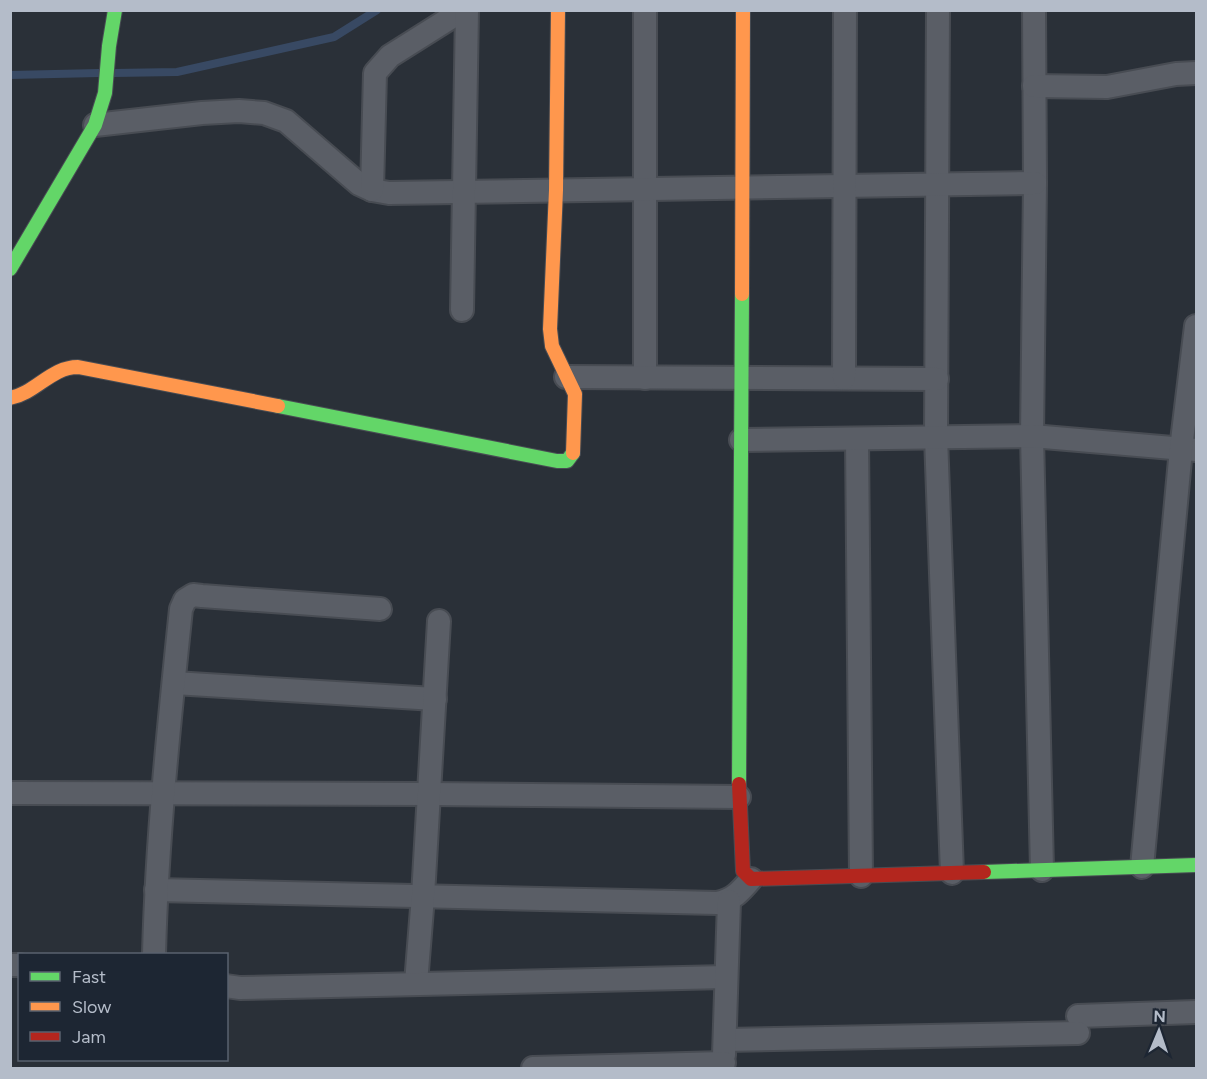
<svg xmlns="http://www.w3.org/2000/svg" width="1207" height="1079" font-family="Figtree,sans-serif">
	<rect width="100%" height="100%" fill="#2a3038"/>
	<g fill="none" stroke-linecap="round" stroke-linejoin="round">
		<g stroke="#384963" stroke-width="8">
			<path d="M114,73L177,72L334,37L377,10"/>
			<path d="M10,75L99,73"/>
		</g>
		<defs>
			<g id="street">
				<path d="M645,10V378"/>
				<path d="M938,10L936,437L952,873"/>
				<path d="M1034,10L1035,183L1032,436L1042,870"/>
				<path d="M1034,86L1107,87L1176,74L1196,73"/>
				<path d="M95,125L202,113L239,111L264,113L286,121L359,184L372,190L389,193L1035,183"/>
				<path d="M372,190L375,73L390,56L463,10"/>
				<path d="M462,310L467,10"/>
				<path d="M566,377L937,379"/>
				<path d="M844,378L845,10"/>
				<path d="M857,439L861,876"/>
				<path d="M741,440L1032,436L1196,450"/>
				<path d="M174,683L435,699"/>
				<path d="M10,793L430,794L739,797"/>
				<path d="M1142,867L1181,449L1196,326"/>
				<path d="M156,890L717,903C733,900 740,892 751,879"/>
				<path d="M154,954C157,839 169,724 181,609L185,600L193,595L202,596L380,609"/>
				<path d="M10,965H20"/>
				<path d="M416,983L423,896L439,621"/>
				<path d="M226,986L240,988L726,977"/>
				<path d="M1078,1016L1196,1012"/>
				<path d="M725,1040L1078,1033"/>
				<path d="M724,1055L729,901"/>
				<path d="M533,1068L724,1063"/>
			</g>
			<g id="fast">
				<path d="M10,269L95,125L105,93L109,46L115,10"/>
				<path d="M278,406L557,461H567L573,453"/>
				<path d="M739,784L742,294"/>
				<path d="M984,872L1196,865"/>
			</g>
			<g id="slow">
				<path d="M558,10L556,190L550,329L552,346L575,394L573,453"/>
				<path d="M742,294L743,10"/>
				<path d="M10,398C36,393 51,367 78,367L278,406"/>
			</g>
			<path id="jam" d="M739,784L743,871L751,879L984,872"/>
		</defs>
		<use href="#street" stroke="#484c53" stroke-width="26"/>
		<use href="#fast" stroke="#484c53" stroke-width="16"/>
		<use href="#slow" stroke="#484c53" stroke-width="16"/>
		<use href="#jam" stroke="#484c53" stroke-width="16"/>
		<use href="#street" stroke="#5a5e66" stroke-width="22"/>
		<use href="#fast" stroke="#63d668" stroke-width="14"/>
		<use href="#slow" stroke="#ff974d" stroke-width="14"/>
		<use href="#jam" stroke="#b3261e" stroke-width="14"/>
	</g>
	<rect width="1207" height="1079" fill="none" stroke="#b4bcc9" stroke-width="24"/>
	<rect x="18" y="953" width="210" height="108" fill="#1d2633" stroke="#59626f" stroke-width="1.5"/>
	<rect x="30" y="972" width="30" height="9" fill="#63d668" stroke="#59626f" stroke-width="1.5"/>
	<text x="72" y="983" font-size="18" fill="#b4bcc9">Fast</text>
	<rect x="30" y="1002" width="30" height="9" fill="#ff974d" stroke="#59626f" stroke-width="1.5"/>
	<text x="72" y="1013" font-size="18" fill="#b4bcc9">Slow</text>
	<rect x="30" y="1032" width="30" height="9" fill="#b3261e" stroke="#59626f" stroke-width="1.5"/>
	<text x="72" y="1043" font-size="18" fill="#b4bcc9">Jam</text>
	<g transform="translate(1159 1031) rotate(2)" stroke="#1d2633" stroke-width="4.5" paint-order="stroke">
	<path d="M0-4.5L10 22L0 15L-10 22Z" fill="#b4bcc9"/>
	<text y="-9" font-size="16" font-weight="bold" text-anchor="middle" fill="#b4bcc9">N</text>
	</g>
</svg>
